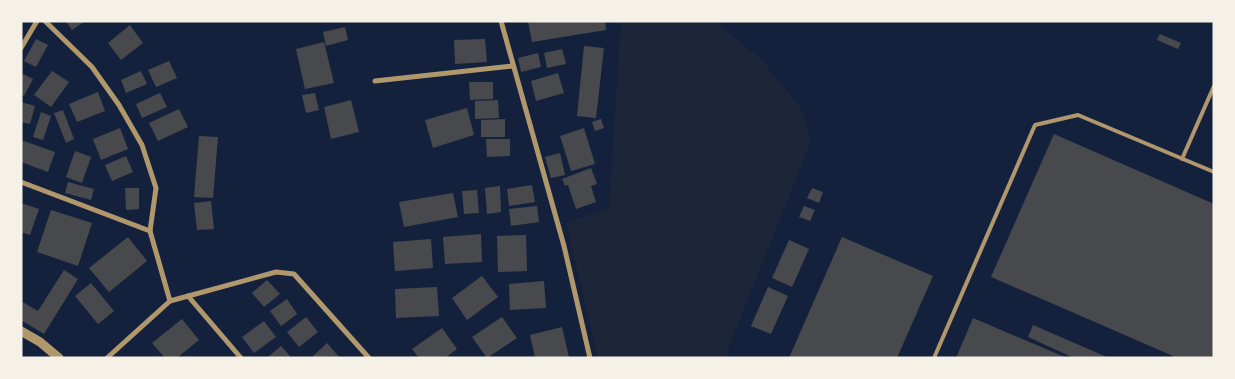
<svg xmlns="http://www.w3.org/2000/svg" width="1235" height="379" font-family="Figtree,sans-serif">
	<rect width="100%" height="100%" fill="#14213d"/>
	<path fill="#1d2539" d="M621,21H714L761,59L801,108L811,141L725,358H598L566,223L609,207Z"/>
	<g fill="#48494c">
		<path d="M66,21H85L72,30Z"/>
		<path d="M528,21H605L606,30L532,42Z"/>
		<path d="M130,25L143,43L121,60L108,43Z"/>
		<path d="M345,27L348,40L326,46L323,32Z"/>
		<path d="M1160,34L1181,43L1178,49L1157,40Z"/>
		<path d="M36,39L48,45L36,67L24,61Z"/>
		<path d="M485,39L487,62L455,64L454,40Z"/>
		<path d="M324,42L334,83L305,89L296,49Z"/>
		<path d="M584,46L604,48L596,118L577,116Z"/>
		<path d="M562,49L566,64L547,68L544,53Z"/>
		<path d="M538,53L541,67L521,72L518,58Z"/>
		<path d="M169,61L177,78L156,87L148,70Z"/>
		<path d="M52,71L69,82L51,107L34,95Z"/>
		<path d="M141,71L147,84L126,93L121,80Z"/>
		<path d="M21,73L33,79L24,96L21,94Z"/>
		<path d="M558,73L564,93L536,101L531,81Z"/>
		<path d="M469,82H493V99L470,100Z"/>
		<path d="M98,92L105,111L77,122L69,104Z"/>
		<path d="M160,93L167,107L142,118L136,104Z"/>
		<path d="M315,93L319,110L306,113L302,95Z"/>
		<path d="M351,100L359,132L331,139L324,107Z"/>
		<path d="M498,100L499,118L475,119V101Z"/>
		<path d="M21,102L35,106L30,124L21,122Z"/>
		<path d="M467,108L474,135L433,148L425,120Z"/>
		<path d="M179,109L188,127L158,141L149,123Z"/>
		<path d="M63,110L74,139L66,143L54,113Z"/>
		<path d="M41,112L51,116L43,140L33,137Z"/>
		<path d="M505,119V137H481V120Z"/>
		<path d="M601,119L604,128L595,131L592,122Z"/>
		<path d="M120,128L128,149L101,160L93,139Z"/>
		<path d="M584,128L595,164L571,171L560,136Z"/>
		<path d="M1054,134L1214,204V358H1172L1173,356L991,277Z"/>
		<path d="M199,136L218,137L213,198L194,197Z"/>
		<path d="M486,139H510V156L487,157Z"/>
		<path d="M21,140L55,152L48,172L21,162Z"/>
		<path d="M75,151L91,157L82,183L66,177Z"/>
		<path d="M560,153L565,175L551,178L545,157Z"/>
		<path d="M126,156L133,172L112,181L105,165Z"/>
		<path d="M591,168L597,184L591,186L596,202L576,209L568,185L565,186L562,179Z"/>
		<path d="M68,182L94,189L91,200L65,193Z"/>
		<path d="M532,185L535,202L509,206L507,189Z"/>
		<path d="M500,186L501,212L487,214L485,188Z"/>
		<path d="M125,188H139V209L126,210Z"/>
		<path d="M812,188L823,192L819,203L807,198Z"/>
		<path d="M477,190L479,213L464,214L462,191Z"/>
		<path d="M453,193L458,217L404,227L399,202Z"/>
		<path d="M211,201L214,229L197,230L194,203Z"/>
		<path d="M21,203L39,209L30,235L21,232Z"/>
		<path d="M537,206L539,222L511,226L509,209Z"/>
		<path d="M804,206L815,210L810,221L799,217Z"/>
		<path d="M51,210L92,223L78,266L37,252Z"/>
		<path d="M481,234L482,262L445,264L443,237Z"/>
		<path d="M526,235L527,271L498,272L497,236Z"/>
		<path d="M128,237L147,261L109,292L89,268Z"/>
		<path d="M842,237L933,276L897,358H789Z"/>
		<path d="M431,239L433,268L395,271L393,242Z"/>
		<path d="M789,240L809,249L792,287L772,278Z"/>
		<path d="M64,270L78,279L44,334L21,320V301L38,311Z"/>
		<path d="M482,276L498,297L467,320L452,298Z"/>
		<path d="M267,280L280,294L264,307L252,293Z"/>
		<path d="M544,281L546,308L510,310L509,284Z"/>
		<path d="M91,283L114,311L98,324L75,296Z"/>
		<path d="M437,287L439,316L396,318L395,289Z"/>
		<path d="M768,287L788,296L771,334L751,326Z"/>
		<path d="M287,299L297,314L281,326L270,311Z"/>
		<path d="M306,317L318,332L299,347L287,332Z"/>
		<path d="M502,317L517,338L487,358L472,337Z"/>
		<path d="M973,318L1067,358H956Z"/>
		<path d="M182,319L199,340L177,358H165L152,343Z"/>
		<path d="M264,321L276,337L254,353L242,337Z"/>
		<path d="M1033,325L1109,358H1074L1028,337Z"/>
		<path d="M562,327L569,357L535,358L530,335Z"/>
		<path d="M442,328L457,349L445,358H419L412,349Z"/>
		<path d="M327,343L340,358H311Z"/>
		<path d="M281,346L290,356L287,358H267Z"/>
	</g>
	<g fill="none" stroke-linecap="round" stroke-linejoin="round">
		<g stroke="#b1986c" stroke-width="4">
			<path d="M1182,159L1214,86"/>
			<path d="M934,358L1035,125L1078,115L1214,172"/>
		</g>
		<g stroke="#b1986c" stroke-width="5">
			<path d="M45,21L92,67L119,105L142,145L156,188L150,231L170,301L276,272L294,274L369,358"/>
			<path d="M501,21L564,246L590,358"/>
			<path d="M21,48L37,21"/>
			<path d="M375,81L513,66"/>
			<path d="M21,182L150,231"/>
			<path d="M188,296L241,358"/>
			<path d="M107,358L170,301"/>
		</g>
		<path stroke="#b1986c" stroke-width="9" d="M21,331L40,342L59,358"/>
	</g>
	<rect width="1235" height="379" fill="none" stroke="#f6f1e7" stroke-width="45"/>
</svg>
